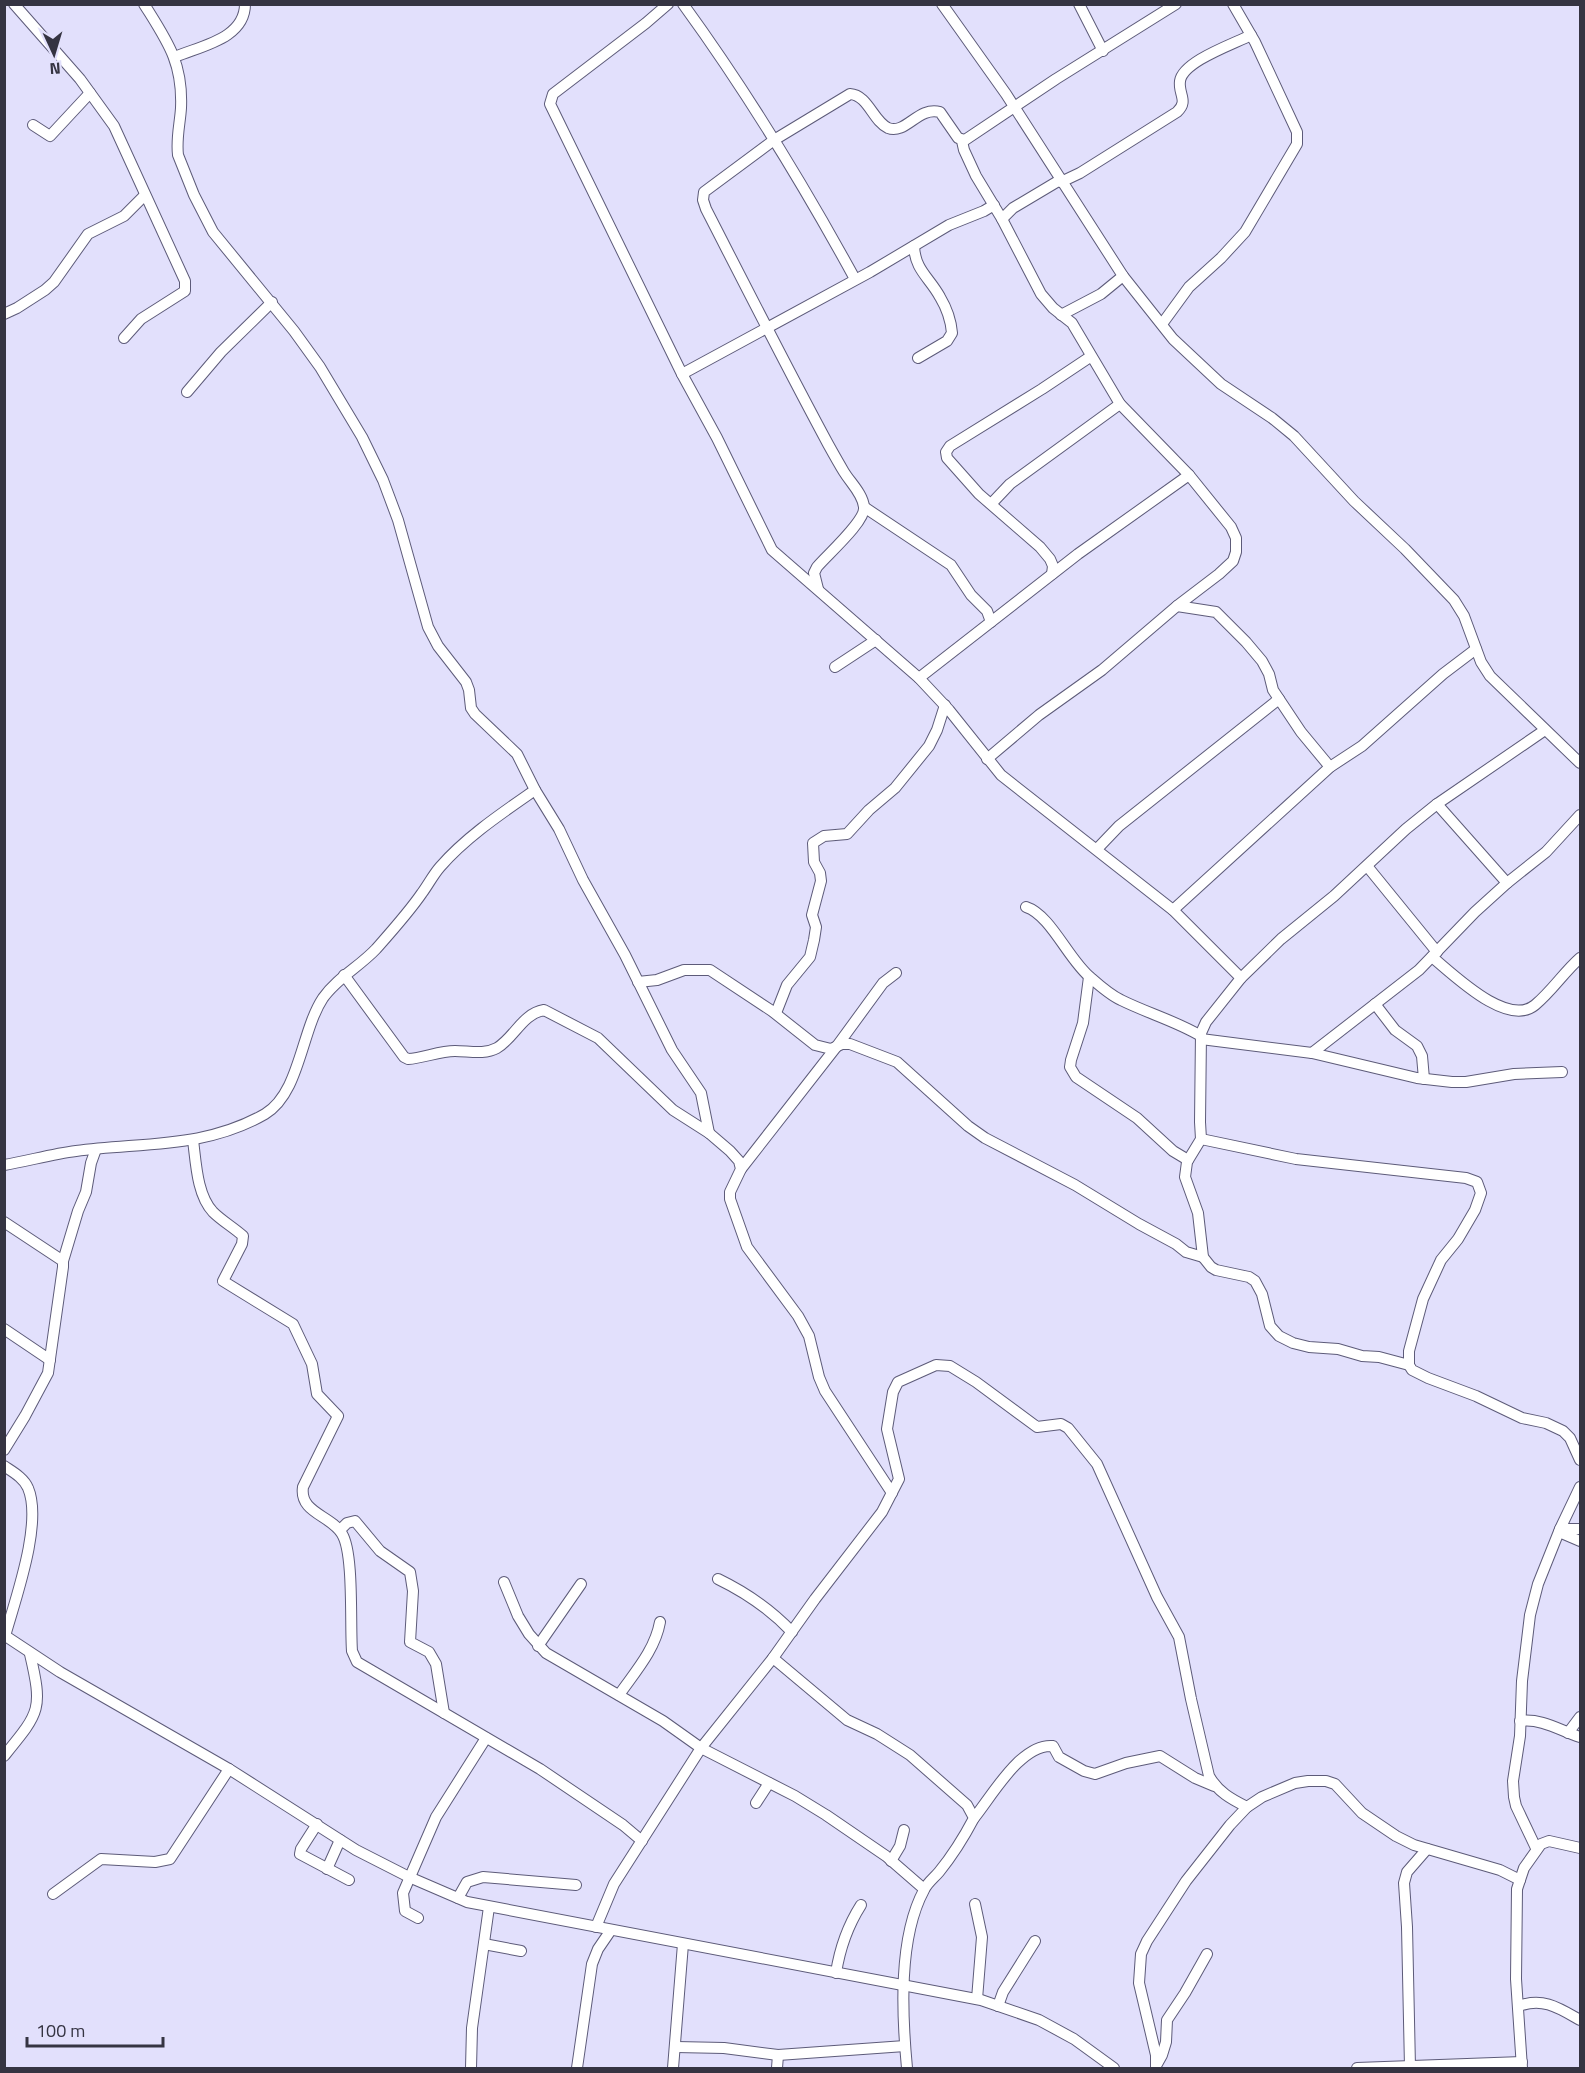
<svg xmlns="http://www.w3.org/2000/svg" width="1585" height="2073" font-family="'Titillium Web',sans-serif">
	<rect width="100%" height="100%" fill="#e2e0fc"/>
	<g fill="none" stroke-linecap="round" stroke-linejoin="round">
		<defs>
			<g id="minor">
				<path d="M14,4L80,79L114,126L185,281V291L141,319L124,338"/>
				<path d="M144,4C167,41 183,62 181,108C180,124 176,138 178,155L194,195L213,232L294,331L320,367L362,437L383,480L398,520L428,627L438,646L466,682L469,690L471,708L475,714L517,754L535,790L559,829L583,880L625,955L672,1050L701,1093L709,1133"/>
				<path d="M668,4L646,23L553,94L550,104L682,374L717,438L772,550L919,678L949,710L1001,775L1173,910L1241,978"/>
				<path d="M683,4C747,92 803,184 855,279"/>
				<path d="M942,4L1006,94L1123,276L1173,339L1221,384L1272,418L1294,436L1354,501L1405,549L1454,600L1464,616L1481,662L1490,676L1580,763"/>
				<path d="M1079,4L1103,51"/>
				<path d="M175,57C200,46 245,39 245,4"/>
				<path d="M33,125L50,136L90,93"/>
				<path d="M962,141L964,150L976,176L1002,219L1041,294L1053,308L1072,323L1120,404L1189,475L1231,527L1236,538V552L1233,561L1219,574L1177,606L1102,670L1039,715L987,759"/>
				<path d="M1061,182L1080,173L1177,112C1189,101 1178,94 1180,81C1183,61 1234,44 1251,35"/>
				<path d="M1002,219L1013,208L1060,180"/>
				<path d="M914,246C915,270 929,277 940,297C946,307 951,321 952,333L947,341L918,358"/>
				<path d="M4,314L17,308L45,290L54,282L88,234L124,216L145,195"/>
				<path d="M1061,315L1101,294L1123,276"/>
				<path d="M1162,324L1189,287L1221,258L1245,232L1297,144V132L1255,42L1233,4"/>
				<path d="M682,374L870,272L949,225L984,211L994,205"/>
				<path d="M187,392L221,352L272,302"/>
				<path d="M992,503L1010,484L1120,404"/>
				<path d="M864,507L951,565L971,595L987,611L991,622"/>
				<path d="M1052,574L1053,566L1050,559L1040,547L979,494L947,458L946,452L950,446L1042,389L1090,357"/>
				<path d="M818,589L814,573L817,567C827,555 866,521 864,507C863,494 850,482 844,472C838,462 833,453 828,444C786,366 746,287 706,209L703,200L704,192L774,140L850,94C868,95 873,121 888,128C906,135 918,106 940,112L958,138L965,140L1056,79L1176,4"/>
				<path d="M1177,606L1216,612L1246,642L1262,661L1269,674L1273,690L1301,732L1330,767"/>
				<path d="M835,667L876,640"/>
				<path d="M919,678L1078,554L1189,475"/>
				<path d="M1437,804L1507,883"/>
				<path d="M1097,849L1119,826L1279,699"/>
				<path d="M1367,866L1437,952"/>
				<path d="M1026,907C1051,915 1069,961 1091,978C1100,986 1110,995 1121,1000C1147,1013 1176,1021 1201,1036"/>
				<path d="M1173,910L1330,767L1362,746L1443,674L1476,649"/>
				<path d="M1432,957C1453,974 1507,1028 1535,1005C1552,991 1564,972 1580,958"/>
				<path d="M344,975L404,1057L408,1059C424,1058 439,1051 455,1051C469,1051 484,1055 497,1048C515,1037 522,1014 544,1010L598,1038L673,1110L709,1133L730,1151L739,1161L741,1169L730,1192V1199L747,1247L798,1316L809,1336L819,1377L825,1391L892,1493"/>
				<path d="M1089,977L1083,1023L1071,1060L1070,1067L1076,1077L1137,1118L1173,1151L1188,1160"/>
				<path d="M638,982L657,980L684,970H710L772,1011L815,1045L831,1049L842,1044H850L897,1062L968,1126L985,1138L1075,1185L1139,1224L1176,1244L1186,1252L1203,1257"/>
				<path d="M1375,1004L1395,1030L1417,1046L1422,1056L1424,1079"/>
				<path d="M776,1013L787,985L810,957L814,940L816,927L812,915L821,881L820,873L814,862L813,843L824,836L847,834L869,810L895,788L929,746L937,730L945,705"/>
				<path d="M1201,1039L1312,1053L1417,1078L1452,1082H1466L1514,1074L1562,1072"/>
				<path d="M1312,1053L1419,970L1475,912L1507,883L1546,852L1580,815"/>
				<path d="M1201,1139L1296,1159L1466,1178L1477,1182L1481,1193L1475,1210L1458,1239L1441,1260L1423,1299L1409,1351V1365L1412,1370L1428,1378L1476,1396L1522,1418L1546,1423L1563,1431L1570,1438L1580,1460"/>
				<path d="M193,1140C196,1163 197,1195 213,1212C222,1221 233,1227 243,1236L242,1244L223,1281L293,1324L312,1364L317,1394L338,1416L303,1487C299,1513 331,1515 342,1534C354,1553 350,1625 352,1651L357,1662L540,1769L623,1825L642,1841"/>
				<path d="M4,1165C28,1161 52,1154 76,1151C141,1142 204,1149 265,1114C300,1093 301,1031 323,998C337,978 359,967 376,949C391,932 409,912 422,893C428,885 433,875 440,867C466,837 502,813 535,790"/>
				<path d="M741,1169L837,1046L883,983L896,973"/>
				<path d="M4,1222L63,1261V1267L48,1373L25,1416L4,1450"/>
				<path d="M63,1261L78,1211L86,1192L91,1163L96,1149"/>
				<path d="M4,1329L50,1360"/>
				<path d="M1409,1365L1379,1357L1362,1356L1338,1349L1309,1347L1293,1343L1279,1336L1270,1326L1262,1294L1255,1281L1249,1277L1216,1270L1211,1267L1203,1257L1198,1213L1185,1177L1187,1162L1201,1139L1200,1122L1201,1033L1206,1022L1241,978L1281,939L1334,896L1406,829L1437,804L1545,730"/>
				<path d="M4,1466C13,1472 24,1478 28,1488C43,1523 15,1600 5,1636"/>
				<path d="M1560,1529H1580"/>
				<path d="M340,1530L347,1523L355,1521L380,1551L410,1572L413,1591L410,1642L429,1652L436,1664L444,1713"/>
				<path d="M1559,1532L1580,1541"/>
				<path d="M718,1579C747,1593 770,1609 792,1632"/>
				<path d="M504,1582L518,1616L529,1634L546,1653L663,1721L701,1748L795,1796L826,1815L886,1856L924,1889"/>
				<path d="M4,1635L60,1672L229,1769L356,1850L409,1877L467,1902L981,2000L1039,2020L1074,2039L1114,2068"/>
				<path d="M538,1646L581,1584"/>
				<path d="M773,1658L847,1720L877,1734L910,1755L967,1805L974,1818C964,1837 952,1856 939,1872C934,1878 927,1883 924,1890C898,1938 902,2015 907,2068"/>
				<path d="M619,1695C635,1672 655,1650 660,1622"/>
				<path d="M1520,1721C1542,1718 1561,1731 1580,1737"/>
				<path d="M1568,1733L1580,1717"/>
				<path d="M4,1756C40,1712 43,1710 30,1654"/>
				<path d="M756,1803L769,1783"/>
				<path d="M974,1818C992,1796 1021,1743 1053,1746L1059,1757L1084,1771L1095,1774L1126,1763L1160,1756L1195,1778L1214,1786"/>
				<path d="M317,1824L301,1849L300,1854L349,1880"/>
				<path d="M1536,1848L1516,1806L1514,1797L1513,1781L1520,1736L1522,1681L1527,1640L1530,1615L1538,1584L1560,1529L1580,1487"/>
				<path d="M891,1861L900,1846L904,1830"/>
				<path d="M327,1869L340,1840"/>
				<path d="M53,1894L101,1859L155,1862L170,1859L229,1769"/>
				<path d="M458,1898L467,1882L483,1877L576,1885"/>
				<path d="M975,1904L982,1937L977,1999"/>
				<path d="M418,1918L405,1911L403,1893L436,1817L486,1738"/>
				<path d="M596,1927L614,1884L701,1748L773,1658L815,1599L882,1512L899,1479L887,1429L893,1392L898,1382L936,1365L950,1366L976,1382L1037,1427L1061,1424L1068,1428L1097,1464L1157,1597L1179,1637L1191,1699L1209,1776C1218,1792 1231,1799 1247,1807"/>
				<path d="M484,1944L521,1951"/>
				<path d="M836,1973C840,1947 847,1927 861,1905"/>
				<path d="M998,2006L1003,1992L1035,1941"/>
				<path d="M1519,2006C1543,1997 1559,2008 1580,2020"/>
				<path d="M676,2047L724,2048L778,2055L905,2046"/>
				<path d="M1157,2064L1162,2055L1166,2042L1167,2020L1185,1993L1207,1954"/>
				<path d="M1410,2067L1407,1927L1404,1883L1407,1872L1427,1849"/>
				<path d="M471,2068L472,2028L489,1907"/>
				<path d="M577,2068L592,1964L598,1949L611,1930"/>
				<path d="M673,2068L683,1944"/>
				<path d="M777,2068L778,2055"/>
				<path d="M1156,2068V2055L1139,1983L1141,1954L1147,1941L1186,1881L1230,1825L1247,1807L1262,1797L1295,1783L1308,1781H1326L1335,1784L1362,1813L1396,1836L1414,1845L1500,1870L1520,1880"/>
				<path d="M1357,2068L1522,2062"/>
				<path d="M1522,2068L1516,1979L1517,1889L1524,1868L1541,1844L1549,1841L1580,1848"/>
			</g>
		</defs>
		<use href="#minor" stroke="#5d5b79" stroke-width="12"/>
		<use href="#minor" stroke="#fff" stroke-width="10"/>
	</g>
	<rect width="1585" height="2073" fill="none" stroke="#353442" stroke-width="12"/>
	<g transform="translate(54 54) rotate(176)" stroke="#e2e0fc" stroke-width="4.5" paint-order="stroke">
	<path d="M0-4.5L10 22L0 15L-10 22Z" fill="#353442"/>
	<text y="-9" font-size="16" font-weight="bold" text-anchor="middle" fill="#353442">N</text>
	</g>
	<path d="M27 2037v9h136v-9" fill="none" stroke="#353442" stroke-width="3"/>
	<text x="36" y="2037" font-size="18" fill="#353442" stroke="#e2e0fc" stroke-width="4.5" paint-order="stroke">100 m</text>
</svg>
